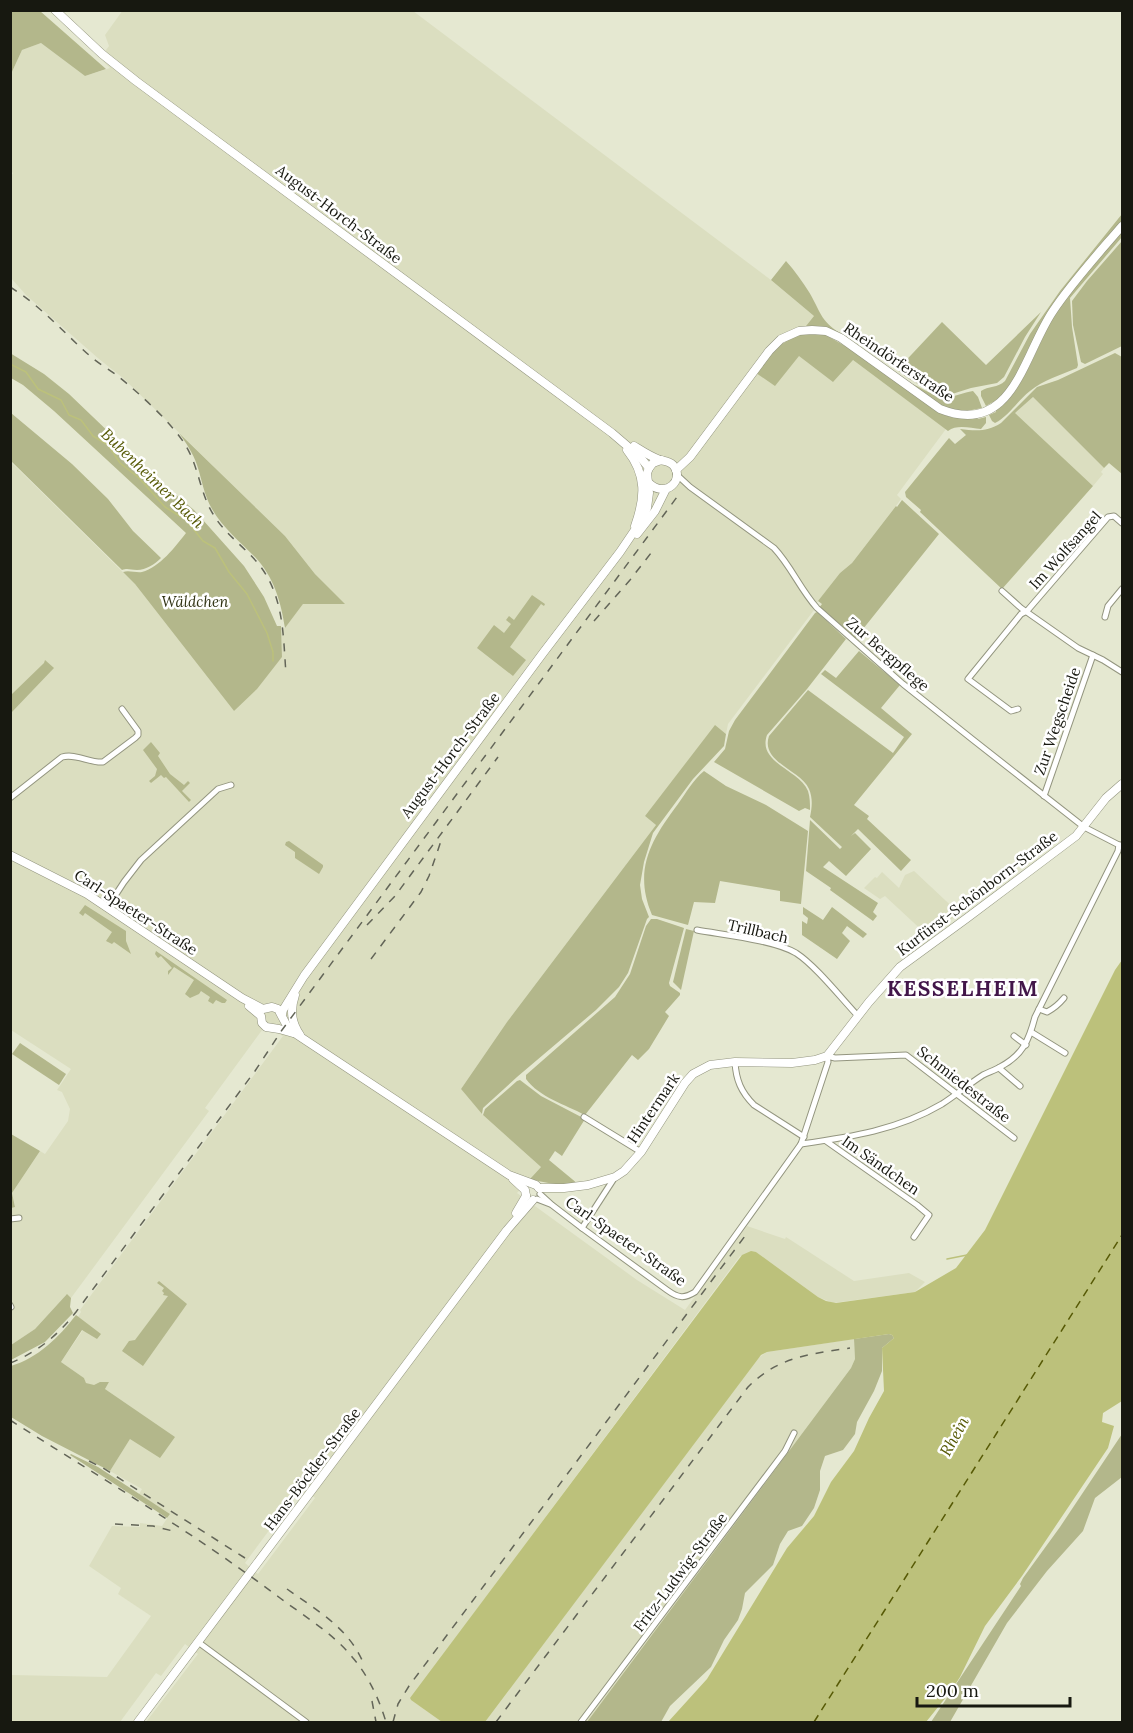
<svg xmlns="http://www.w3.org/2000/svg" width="1133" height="1733" font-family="Lora,serif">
	<rect width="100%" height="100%" fill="#e5e8d1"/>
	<g fill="#dbdec0" fill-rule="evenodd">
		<path d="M123,10L413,11L771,280L814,316L806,326L789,331L778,337L798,356L853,360L946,429L897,495L901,499L896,506L852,563L840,573L813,608L814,610L728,724L726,734L715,726L645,816L656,825L507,1022L461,1089L483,1115L541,1167L517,1193L637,1280L685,1310L747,1226L785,1239L786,1237L854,1281L909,1273L925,1282L915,1292L833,1303L818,1297L756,1252L740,1256L410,1699L442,1722H146L198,1654L185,1644L161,1676L156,1673L120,1722H11V1675L107,1677L151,1616L118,1594L121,1588L89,1566L112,1526L140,1527V1523L162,1526L170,1514L139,1494L142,1489L110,1471L130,1439L174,1437L105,1389L109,1382L94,1386L86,1383L84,1378L61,1362L83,1330L100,1334L78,1317L81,1312L80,1310L283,1036L265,1026L205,1108L209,1111L71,1298L66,1295L35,1329L11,1345L10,1208L15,1206L12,1193L40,1151L45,1154L68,1121L70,1109L62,1092L57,1090L71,1069L11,1030L10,461L135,584L234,711L282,657L281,629L285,628L303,604H344L315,574L285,536L123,378L99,359L26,295L11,278L10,178L13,173L10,171L11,74L22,50L41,43L85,76L110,68L100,58L109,46L105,35ZM301,1487L315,1498L258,1574L245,1563Z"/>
		<path d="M1033,397L1104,468L1101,472L1103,474L1093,486L1014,413Z"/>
		<path d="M914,871L961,915L957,919L955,917L927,935L885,896L880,899L864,888L875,877L877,878L882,872L899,888L905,875Z"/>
		<path d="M854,1339L855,1359L851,1368L587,1722H485L758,1358L767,1352Z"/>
	</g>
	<g fill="#b3b78b">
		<path d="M11,10L40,11L106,69L85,76L41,43L22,50L11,74Z"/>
		<path d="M1122,214V222L1074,279L1051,308L1036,334L1011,386L994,404L993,402L986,406L981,396V391C988,386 998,388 1005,381L1030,334L1060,291Z"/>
		<path d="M1122,230V237L1070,298L1072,327L1078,365L1077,368C1061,375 1043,380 1030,391C1018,400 1009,416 995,423L992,421L989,415L996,412V410C1024,393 1038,341 1056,313C1075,283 1099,257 1122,230Z"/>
		<path d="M1122,241V346L1085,364L1081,362L1073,325L1072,301L1087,281Z"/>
		<path d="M786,261C795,271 802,281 809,292C820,310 820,321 840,333L825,328L806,326L814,316L771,280Z"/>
		<path d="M1041,312L1025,337L1004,377L997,383L971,388L952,394H943L925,388L909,379L897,370L942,322L986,365Z"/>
		<path d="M799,334H824L859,354L929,406L950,417L959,418H977L978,419L986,417V423L981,429C970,428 957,424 948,431L853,360L833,382L799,356L775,386L756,373C770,355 778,344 799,334Z"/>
		<path d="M10,353L44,374L69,394L163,484L194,510L244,566L264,597L277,626H281L282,657L257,689L234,711L135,584L123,572C129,570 136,573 142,572C160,567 175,547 186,533L54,411L23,385L11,378Z"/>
		<path d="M1115,353L1122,357V474L1109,463L1104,468L1033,397L1015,413L1093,486L1002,589L920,512L921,510L906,497L905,492L949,438L955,444L966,435L960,429C976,431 987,432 1001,423L1037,387L1058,380Z"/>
		<path d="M907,382C922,387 933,398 949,397C957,396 965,392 973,391L978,397L982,408L962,412L944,407Z"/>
		<path d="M11,413L72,464L108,499L133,531L161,558C155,564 146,570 137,570C130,570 128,568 122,570L11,461Z"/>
		<path d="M179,433L285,536L315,574L345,604H303L285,628C281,602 274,577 255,557C240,542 223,528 212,509C204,495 202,480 197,465C193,453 186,443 179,433Z"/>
		<path d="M902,500L939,534L855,639L819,608L822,604L818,601L840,573L852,563L896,506L897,507Z"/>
		<path d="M532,595L545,604L544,606L541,604L510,647L526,660L513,676L477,648L494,625L504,633L511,624L506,620L509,616L514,620Z"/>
		<path d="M817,612L846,639L807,689L767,735C757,763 800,770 808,791C810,797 810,804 810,810L805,808L799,811L714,762L725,749L729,731L735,720L815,613Z"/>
		<path d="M859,651L900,685L881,708L912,734L854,805L869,816L867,819L911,860L901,871L858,829L851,836L855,833L871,849L846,876L829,861L823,867L878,903L873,912L877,916L873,921L830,890L831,888L806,871L810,820L840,849L842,847L810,817C812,808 813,798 809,789C801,770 760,762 769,736L808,690L893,753L904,737L821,674L825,670L836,678Z"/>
		<path d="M45,660L54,668L11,713V695L44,663Z"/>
		<path d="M715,725L726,734L724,746L693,779L653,833L644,862L640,885L642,899L649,917L647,919L628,973L619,987L596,1010L517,1077L483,1108L482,1114L461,1089L507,1022L656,825L645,816Z"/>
		<path d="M151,742L160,753L158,756L170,774L184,785L188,781L190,783L182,791L191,800L189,802L166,777L164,778L161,775L151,783L149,781L155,776L157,769L143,750Z"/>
		<path d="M704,771L726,786L766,805L808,831L801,904L780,901V891L720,881L715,903L694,902L688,925L652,915C633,870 651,840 678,804C686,793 693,780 704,771Z"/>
		<path d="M289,841L323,865V867L319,874L295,858V852L285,845L286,842Z"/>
		<path d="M85,905L126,931V941L131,954L114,942L112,944L106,941L112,932L85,913L83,916L79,913Z"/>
		<path d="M803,907L823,920L832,907L867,934L863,938L847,926L842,933L850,941L837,959L802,935V921L807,924L808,918L803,914Z"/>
		<path d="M651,919H657L684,928L669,983L670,986L680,993V995L665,1012L669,1016L649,1049L638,1060L632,1055L585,1115C566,1105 539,1097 526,1079V1075L615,997L630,974L646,926Z"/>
		<path d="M686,929L694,931L681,990L673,982Z"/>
		<path d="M156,951L227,1000L225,1003H222L216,1000L213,1004L208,1001L210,997L201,991L199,994L190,998L185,994L194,980L174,967L168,975V971L172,968L161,956L158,958L155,954Z"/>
		<path d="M20,1043L66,1074L59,1085L12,1054Z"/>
		<path d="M520,1080L541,1096L585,1119L562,1156L555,1151L549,1160L578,1184C561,1186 546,1183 530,1179L541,1167L483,1115L485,1109L517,1081Z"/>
		<path d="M11,1134L40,1151L12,1193L15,1207L11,1208Z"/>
		<path d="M159,1281L187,1304L143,1366L122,1351L129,1341L135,1340L168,1296L163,1295L164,1293L162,1291L164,1288L157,1283Z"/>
		<path d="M67,1294L71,1298L70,1307L73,1313L45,1342L11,1360V1345L35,1329Z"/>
		<path d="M76,1315L101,1334L97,1339L82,1330L61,1362L84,1378L86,1383L94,1385L100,1382H109L105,1389L175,1437L160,1458L130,1439L110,1471L42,1436L11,1417V1366C38,1358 59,1337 76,1315Z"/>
		<path d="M889,1334L892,1335L894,1338L882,1348V1371L874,1391L857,1422L855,1434L843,1450L825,1456L820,1471V1490L814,1508L802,1526L788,1531L780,1544L773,1565L745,1593L742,1609L738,1620L724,1640L711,1667L670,1706L661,1722H587L851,1368L855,1359L854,1339Z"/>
		<path d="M1122,1434V1477L1095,1498L1083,1531L1047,1571L1007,1623L950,1722H931L1021,1586L1020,1584L1023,1578L1060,1527Z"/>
		<path d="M71,1454L98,1467L170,1514L167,1518L70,1455Z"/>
	</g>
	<path fill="#bcc17b" d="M1122,960V1401L1103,1413L1102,1422L1114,1426L1108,1448L1022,1576L985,1626L960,1677L951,1691L926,1722H668L707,1679L787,1548L814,1516L831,1482L854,1451L869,1418L884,1391L882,1348L894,1338L892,1335L889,1334L767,1352L761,1355L485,1722H442L411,1700L410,1698L742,1255L751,1251L756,1252L818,1297L826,1301L836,1303L915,1292L956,1268L985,1230L1115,970Z"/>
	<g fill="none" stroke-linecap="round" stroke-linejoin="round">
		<g stroke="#bcc17b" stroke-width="1.5">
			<path d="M10,364L26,372L38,389L61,400L69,415L81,420L93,436L108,445L120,463L139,478L165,507L186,520L203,541L215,548L229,572L247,594L267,633L273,652V661"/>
			<path d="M947,1259L967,1255"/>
		</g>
		<path stroke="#575a06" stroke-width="1.5" stroke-dasharray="8 6" stroke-linecap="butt" d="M814,1722L1122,1235"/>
		<defs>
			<g id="street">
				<path d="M676,474L690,487L774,548C791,566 800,589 817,608L903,684L972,739L1084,827L1119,845H1122"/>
				<path d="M1002,591L1021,608L1078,648L1103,660L1122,672"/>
				<path d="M1105,617L1108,606L1122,589"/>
				<path d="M1018,709L1011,711L968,679L1021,614L1027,611L1108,517L1114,516L1122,523"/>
				<path d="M1044,796L1093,655"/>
				<path d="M10,798L62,757C76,753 89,763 103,762L135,738L138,735V731L122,709"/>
				<path d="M107,908L124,882L141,860L218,789L231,785"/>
				<path d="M697,930C724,935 774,940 796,953C816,966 841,998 858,1016"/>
				<path d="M1039,1009L1047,1012C1055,1008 1059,1004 1064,998"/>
				<path d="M1031,1032L1065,1053"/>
				<path d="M1014,1036L1026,1045"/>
				<path d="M735,1062C736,1080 741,1092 754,1105L804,1137"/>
				<path d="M999,1068L1020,1086"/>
				<path d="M584,1117L641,1152"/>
				<path d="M826,1141L917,1205L929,1215L914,1237"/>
				<path d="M801,1144C851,1137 898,1130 942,1104C956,1095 969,1084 983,1075C989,1072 995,1070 1000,1067C1023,1055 1029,1040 1035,1017L1118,851L1119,845"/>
				<path d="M540,1194L552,1205L582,1228L667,1290C678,1298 684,1299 695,1292L801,1144L828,1062L827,1056L835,1058L906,1055L1014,1138"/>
				<path d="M537,1199L550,1204"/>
				<path d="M10,1219L19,1218"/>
				<path d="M582,1228L615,1177"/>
				<path d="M10,1305L11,1307"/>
				<path d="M198,1642L306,1722"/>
				<path d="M581,1722L785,1451L794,1433"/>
			</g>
			<g id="secondary">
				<path d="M55,10L102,54L136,81L612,433L640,457L649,468"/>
				<path d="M634,446C642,451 651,457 660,460C665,461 669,461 673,465C686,480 665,499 649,483"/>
				<path d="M627,450C647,475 645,498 635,526"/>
				<path d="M676,470L690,457L769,351L781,339L799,331L812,330L826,331L841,338L940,409C1013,438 1023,355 1053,311C1073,281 1098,254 1122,226"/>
				<path d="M637,534L655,511L666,489"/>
				<path d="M10,855L87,894L242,998L263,1009L272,1007L278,1009L287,1026L296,1034L509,1175L536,1185L539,1188"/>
				<path d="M295,995C290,1010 291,1022 300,1035"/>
				<path d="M249,1006L261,1016L262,1023L266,1027L279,1029L293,1033"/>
				<path d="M282,1014L283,1010L304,976L543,653L620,552L643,518L647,508L649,493L647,473L649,468L653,463L661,460"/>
				<path d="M513,1179L525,1190L526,1196"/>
				<path d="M539,1188H564L588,1185L615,1177L624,1171L641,1152L685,1083L693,1074L710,1065L735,1062L792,1063L815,1060L827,1056L869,1002L900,967L967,918L1076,836L1106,798L1122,784"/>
				<path d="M516,1213L526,1196"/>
				<path d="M138,1722L507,1230L533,1200"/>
			</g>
		</defs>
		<use href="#street" stroke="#93957f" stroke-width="7"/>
		<use href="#secondary" stroke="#93957f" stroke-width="9"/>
		<use href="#street" stroke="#fff" stroke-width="5"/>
		<use href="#secondary" stroke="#fff" stroke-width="8"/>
		<g stroke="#636558" stroke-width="1.5" stroke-dasharray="8 8" stroke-linecap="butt">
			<path d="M10,287C40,305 64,333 90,356C99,364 110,370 119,377C140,394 173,424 186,446C199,468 200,493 213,514C224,533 242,545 256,561C284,593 283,634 286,674"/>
			<path d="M594,621L630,580L651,553"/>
			<path d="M367,925L395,896L498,757"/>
			<path d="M371,959L421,892L429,876L441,841"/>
			<path d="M10,1363C38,1352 58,1335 76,1312L255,1071L282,1030L677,497"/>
			<path d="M10,1420C101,1478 194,1533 280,1598C304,1616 334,1634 353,1658C369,1677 379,1699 386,1722"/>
			<path d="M89,1461L103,1468L245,1558"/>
			<path d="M115,1524L153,1526L177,1532"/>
			<path d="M287,1589C315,1609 347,1627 362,1660"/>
			<path d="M372,1701L376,1722"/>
			<path d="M393,1722L398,1704L409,1686L748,1232"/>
			<path d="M496,1722L748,1387C778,1357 809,1354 850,1348"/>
		</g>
	</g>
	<g text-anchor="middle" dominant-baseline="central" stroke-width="5" stroke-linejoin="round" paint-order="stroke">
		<g font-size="15" fill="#171810" stroke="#fff">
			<text transform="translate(339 214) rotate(37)">August-Horch-Straße</text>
			<text transform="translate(899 362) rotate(34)">Rheindörferstraße</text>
			<text transform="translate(1065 550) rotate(-48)">Im Wolfsangel</text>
			<text transform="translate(888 654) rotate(41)">Zur Bergpflege</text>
			<text transform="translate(1057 721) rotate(-71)">Zur Wegscheide</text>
			<text transform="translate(450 755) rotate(-53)">August-Horch-Straße</text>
			<text transform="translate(977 893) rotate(-37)">Kurfürst-Schönborn-Straße</text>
			<text transform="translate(136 912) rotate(33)">Carl-Spaeter-Straße</text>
			<text transform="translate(758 931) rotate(13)">Trillbach</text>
			<text transform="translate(964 1084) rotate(38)">Schmiedestraße</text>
			<text transform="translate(653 1108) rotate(-56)">Hintermark</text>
			<text transform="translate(881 1165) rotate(35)">Im Sändchen</text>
			<text transform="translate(626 1241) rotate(35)">Carl-Spaeter-Straße</text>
			<text transform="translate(312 1469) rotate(-53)">Hans-Böckler-Straße</text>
			<text transform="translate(680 1572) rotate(-53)">Fritz-Ludwig-Straße</text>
		</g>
		<g font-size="15" font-style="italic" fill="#303213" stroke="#fff">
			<text x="195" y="601">Wäldchen</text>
		</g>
		<g font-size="16" font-style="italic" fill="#575a06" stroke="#fff">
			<text transform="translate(153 478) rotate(44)">Bubenheimer Bach</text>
			<text transform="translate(954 1436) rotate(-61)">Rhein</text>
		</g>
		<g font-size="21" font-weight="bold" letter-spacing="1.5" fill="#421649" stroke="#fff">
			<text x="963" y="988">KESSELHEIM</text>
		</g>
	</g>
	<rect width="1133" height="1733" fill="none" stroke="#171810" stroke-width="24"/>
	<path d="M917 1697v9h153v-9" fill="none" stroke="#171810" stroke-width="3"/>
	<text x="926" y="1697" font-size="18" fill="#171810" stroke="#ffffff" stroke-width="4.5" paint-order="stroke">200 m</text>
</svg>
